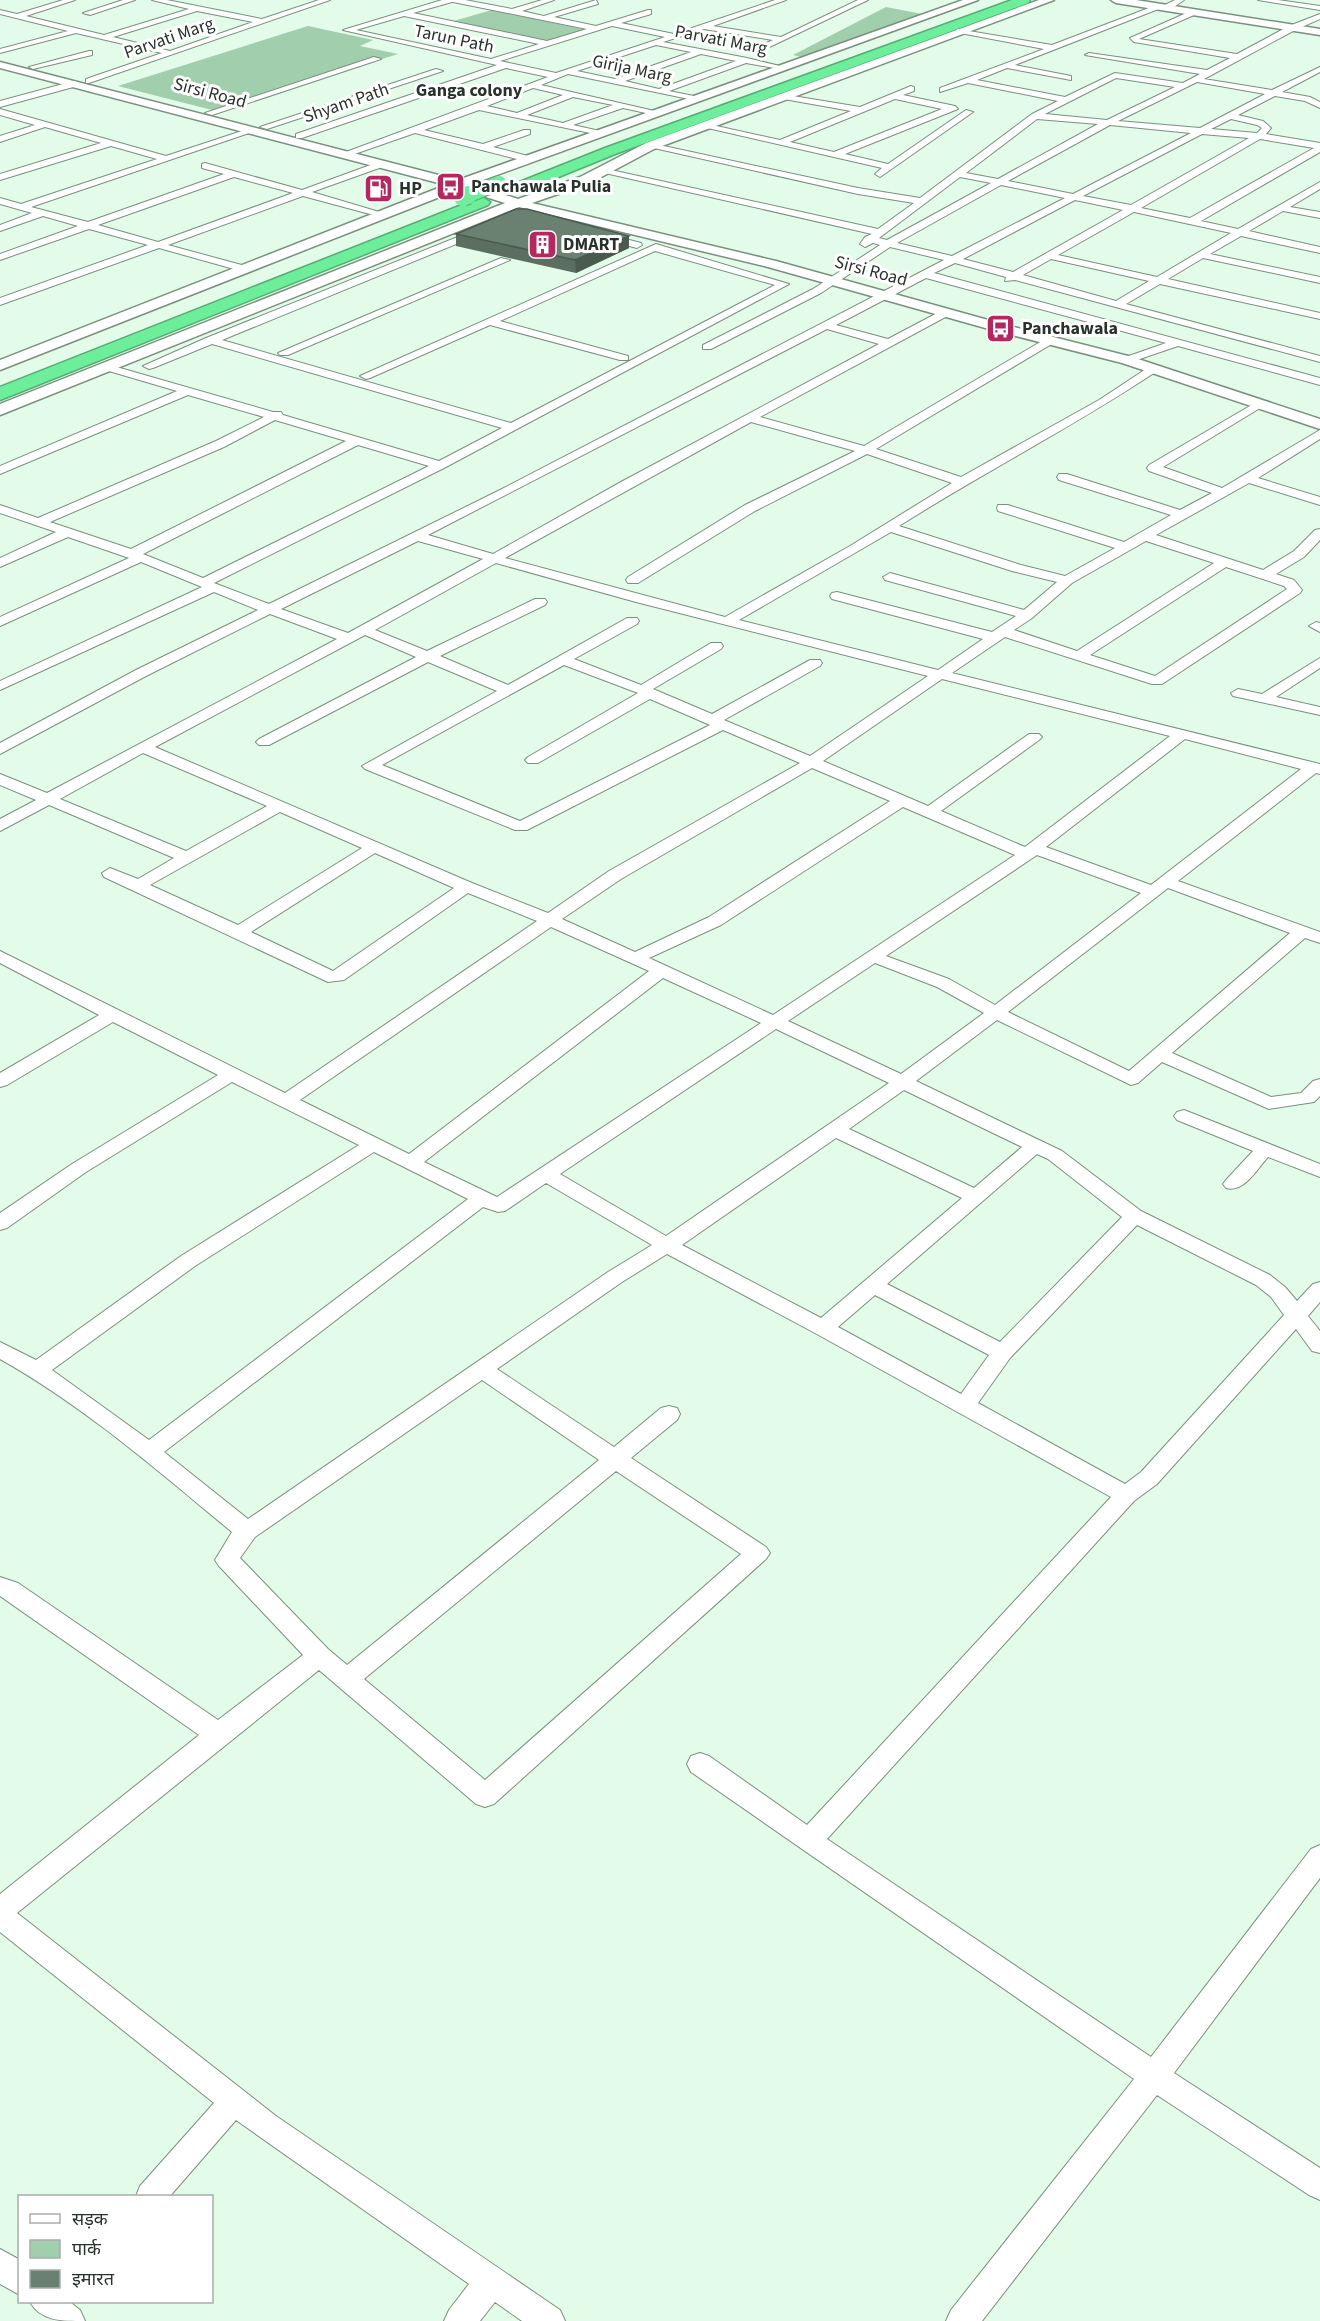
<svg xmlns="http://www.w3.org/2000/svg" width="1320" height="2321" font-family="'Source Sans 3','Noto Sans Devanagari',sans-serif">
	<rect width="100%" height="100%" fill="#e3fbe9"/>
	<g fill="#a1cead">
		<path d="M886,7L922,14L801,57L793,55Z"/>
		<path d="M492,10L587,30L546,42L450,22Z"/>
		<path d="M308,26L373,40L360,46L398,54L216,111L118,86Z"/>
	</g>
	<g fill="none" stroke-linecap="round" stroke-linejoin="round">
		<defs>
			<g id="street">
				<path d="M63,0H75L26,16L104,35L189,9L152,0H167L262,19L319,0H330L89,83H86V79L162,53L76,33L0,53V49L68,31L0,14V10L17,14ZM197,11L253,22L170,51L113,37Z"/>
				<path d="M123,0H135L90,15L83,13Z"/>
				<path d="M442,0H465L512,9L542,0H554L522,11L544,16L596,0L598,4L554,17L596,26L648,10H651V14L621,23L674,34L775,0H786L713,26L781,37L858,0H868L761,51L757,49L758,47L773,40L704,29L663,42L747,58L784,67L780,69L746,63L669,91L694,96V100L568,74L541,85L659,112L655,115L623,108L573,125L600,131V135L479,110L424,130L483,144L524,130H530V134L493,147L532,157L534,159L529,162L415,133L346,157L338,155L548,77L506,68L302,138H296V134L497,65L343,30ZM452,2H453L587,29L547,41L413,13ZM404,16L539,44L491,59L356,30ZM612,26L665,37L556,73L500,61ZM656,45L691,52L615,79L577,71ZM701,54L736,61L659,89L625,81ZM533,88L563,95L517,113L487,106ZM573,97L613,105L563,123L527,115Z"/>
				<path d="M1175,0H1184L1171,9H1165V5Z"/>
				<path d="M1258,0H1278L1320,6V10Z"/>
				<path d="M1154,6L1161,8L1015,65L1071,76V80L1007,68L977,80L1065,97L1115,73L1183,83L1200,74L1085,55L1089,53L1207,70L1230,58L1134,42L1130,38L1191,11L1195,13L1194,15L1139,39L1237,54L1289,26L1320,14V19L1295,30L1204,79L1272,90L1320,67V72L1282,92L1310,97L1320,102V108L1305,101L1275,96L1238,115L1263,121L1271,128L1266,134L1320,143V152L1201,221L1238,229L1320,182V189L1290,207L1320,212V218L1283,211L1249,231L1320,247V253L1241,236L1210,254L1320,277V283L1203,258L1168,279L1320,313V319L1160,284L1126,304L1320,356V362L1015,280L1005,281L1006,277L955,263L934,273L1320,378V385L1178,346L1131,362H1123V358L1166,343L926,278L836,325L888,339L943,310H951V314L760,417L864,446L1047,338H1055V342L876,449L961,477L1099,400L1149,367H1157V371C1073,427 984,472 899,526L1021,565L1065,576L1115,548L998,511L997,508L998,505H1008L1124,542L1171,515L1059,480L1057,477L1059,474H1067L1180,510L1212,493L1149,471L1147,468L1149,465L1255,403L1259,401L1265,405L1163,467L1222,488L1320,430V439L1258,478L1320,497V505L1249,483L1156,535L1263,570L1294,551L1315,530L1320,529V540L1304,557L1276,574L1294,580L1302,590L1300,593L1162,684H1152L1005,637L952,673L1320,764V774L1316,773L1178,881L1320,932V943L1305,938L1172,1053L1271,1097L1301,1093L1313,1081L1320,1079V1096L1314,1102L1269,1109L1162,1062L1138,1083L1131,1085L997,1020L916,1081L1062,1151L1141,1211L1270,1275L1285,1287L1297,1301L1313,1284L1320,1282V1302L1308,1316L1320,1331V1353L1312,1351L1296,1329L1157,1484L1134,1501L827,1839L1151,2057L1311,1849L1320,1845V1878L1174,2073L1320,2168V2200L1309,2195L1157,2095L982,2321H946L951,2310L1134,2079L691,1772L687,1764L691,1756L700,1753L709,1756L807,1825L1111,1497L815,1333L667,1254L622,1282L497,1369L614,1447L661,1408L669,1406L677,1408L680,1414L677,1420L631,1458L766,1547L770,1553L766,1559L494,1804L485,1807L476,1804L319,1670L17,1913L276,2116L560,2310L565,2321H522L495,2302L480,2321H444L449,2310L469,2284L236,2120L170,2196H136L140,2186L214,2103L0,1932V1894L199,1735L0,1596V1577L18,1583L218,1720L303,1655L219,1566L215,1560L232,1532C158,1471 84,1406 0,1359V1342L36,1360L181,1256L359,1145L232,1082L86,1172L7,1228L0,1230V1213L72,1164L218,1075L113,1022L7,1085L0,1087V1073L99,1015L0,963V951L285,1093L537,921L468,893L344,980L328,982L104,877L102,873L110,868L138,879L174,858L49,805L0,831V819L36,800L0,785V774L47,793L337,639L270,614L146,676L0,754V743L136,670L258,610L214,592L0,690V681L202,587L141,562L0,626V617L129,558L68,537L0,567V558L56,532L0,513V505L38,518L216,441L264,417L188,395L0,474V466L177,391L102,369L100,367L106,364L273,412H281L283,415L439,461L502,428L212,344L153,368L149,369L143,366L206,338L480,228L483,229V233L222,340L511,423L775,285L655,251L500,321L628,356V360H620L490,325L370,378L366,379L360,376L656,244L789,284L444,468L214,583L269,604L500,490L944,260L890,247L821,293L711,349H703V345L813,289L880,245L873,243L865,247L860,244L865,237L872,234L605,173L600,170L602,168L878,229L914,203L858,194L645,146L650,143L858,188L920,198L1032,114L1058,101L968,83L940,92V88L1044,49L960,33H957V29L1052,45ZM1116,78L1175,87L1107,120L1045,114ZM1197,82L1265,94L1200,128L1118,121ZM1037,119L1098,124L998,179L966,173ZM1231,119L1257,125L1262,128L1257,133L1211,129ZM1110,125L1191,133L1073,194L1008,181ZM1202,134L1249,138L1131,205L1083,196ZM1260,139L1314,148L1190,218L1141,208ZM960,177L991,183L887,240L879,238ZM1001,185L1065,198L952,256L897,243ZM1075,200L1123,210L1013,272L963,259ZM1134,212L1231,233L1157,277L1058,255ZM1051,259L1149,281L1116,301L1023,275ZM827,329L879,344L621,482L493,554L428,535ZM275,420L346,441L131,549L50,522L224,447ZM751,422L855,451L745,505L628,577L626,580L628,583H638L755,511L867,454L952,483L850,546L725,617L505,558ZM358,445L429,466L203,578L143,554ZM891,532L1012,571L1057,582L1024,610L890,573L883,577L885,580L1016,616L992,632L837,592L832,593L830,596L832,599L983,639L938,670L739,620ZM418,541L483,559L348,633L281,609ZM1146,541L1214,563L1077,651L1014,630L1032,618L1072,583ZM496,563L636,602L928,676L810,756L724,720L820,666L822,663L820,660H810L712,714L653,689L721,649L723,646L721,643H711L641,685L574,659L637,624L639,621L637,618H627L508,685L440,656L545,605L547,602L545,599H535L427,651L375,630ZM1226,567L1284,586L1287,589L1155,676L1090,655ZM365,635L416,657L259,739L256,742L259,745H269L428,662L497,691L362,766L365,769L515,830H527L723,730L800,763L609,871L548,913L472,883L155,747ZM564,665L638,693L528,757L525,760L528,763H538L650,699L710,725L520,821L382,765ZM942,679L1170,736L1025,847L941,811L1039,740L1042,737L1039,734H1029L928,806L823,761ZM1185,739L1301,769L1151,885L1046,847ZM143,753L267,806L186,851L60,799ZM812,768L890,801L709,917L635,952L562,919L621,879ZM903,807L1015,855L773,1015L649,958L721,925ZM280,812L362,848L238,925L150,885ZM375,853L454,888L333,971L251,932ZM1037,855L1141,893L995,1005L949,979L886,956ZM1168,888L1290,933L1129,1071L1008,1012ZM551,927L649,971L409,1154L300,1100ZM875,963L937,987L984,1013L901,1074L788,1021ZM663,978L761,1023L497,1197L424,1162ZM776,1029L889,1083L666,1236L560,1174ZM904,1090L1022,1147L974,1188L849,1129ZM836,1138L962,1198L821,1318L682,1245ZM374,1152L468,1199L149,1440L52,1370L195,1266ZM1037,1154L1048,1159L1122,1217L1000,1342L887,1284ZM546,1183L652,1245L608,1272L248,1519L164,1452L483,1207L498,1212L505,1211ZM1137,1225L1256,1285L1271,1297L1284,1315L1141,1472L1125,1484L978,1403L1010,1358ZM875,1295L989,1355L961,1394L838,1327ZM482,1380L599,1460L347,1665L328,1649L240,1558L255,1537ZM616,1471L741,1554L485,1780L364,1679Z"/>
				<path d="M89,51H92V55L33,69L29,67Z"/>
				<path d="M374,57L381,59L212,115L205,113Z"/>
				<path d="M436,69L443,71L267,129L260,127Z"/>
				<path d="M74,81L77,82V86L0,107V101Z"/>
				<path d="M911,86L914,87V91L903,95L955,106L958,109L845,154L888,164L966,110L973,112L880,177L875,174L882,168L699,126L703,123L780,140L851,111L784,99L781,98V94L860,107ZM895,99L942,109L834,152L790,142Z"/>
				<path d="M0,109L166,156L248,129L255,131L31,207L88,222L224,174L202,168V164L205,163L302,190L376,163H382V167L312,192L386,214L381,217L303,196L168,245L249,267V271H241L159,248L0,305V298L148,245L89,229L0,260V254L78,226L43,216L0,231V225L32,213L0,204V198L21,204L157,159L111,146L0,180V174L101,143L45,127L0,142V136L35,125L0,115ZM234,177L293,193L158,242L98,225Z"/>
				<path d="M606,234L641,243L642,245L637,248L602,239V235Z"/>
				<path d="M501,258L510,260L288,355H280L278,353Z"/>
				<path d="M1316,622L1320,623V632L1309,626Z"/>
				<path d="M1320,658V668L1276,697L1320,707V715L1233,696L1231,693L1238,689L1262,694Z"/>
				<path d="M1184,1110L1320,1164V1177L1268,1157C1257,1169 1244,1193 1226,1188L1223,1184L1226,1180L1253,1151L1177,1120L1174,1116L1177,1112Z"/>
				<path d="M0,2249L20,2260V2295L0,2284Z"/>
				<path d="M30,2302H70L80,2310L85,2321C60,2321 41,2321 30,2302Z"/>
			</g>
			<g id="secondary">
				<path d="M963,0H978L472,184L518,199L580,177L646,143L1039,0H1054L654,149L590,183L532,203L776,261L1006,325L1132,357L1320,419V429L1122,363L996,331L768,267L519,207L0,415V404L505,203L460,189L0,370V360L446,185L0,68V62L458,180Z"/>
				<path d="M1111,0H1136L1320,29V35L1116,3Z"/>
			</g>
			<g id="highway">
				<path d="M1012,0H1030L1028,3L615,154L524,191H512L510,188L512,185L605,148Z"/>
				<path d="M482,197L490,202L488,205L0,400V387Z"/>
			</g>
		</defs>
		<use href="#street" stroke="#7a907f" stroke-width="2"/>
		<use href="#secondary" stroke="#7a907f" stroke-width="3"/>
		<use href="#highway" stroke="#55ac73" stroke-width="3"/>
		<use href="#street" fill="#fff" fill-rule="evenodd"/>
		<use href="#secondary" fill="#fff" fill-rule="evenodd"/>
		<use href="#highway" fill="#6dee9a" fill-rule="evenodd"/>
		<defs>
			<path id="highway-bridge-far1" d="M464,197L499,183"/>
			<path id="highway-bridge" d="M463,197L468,195"/>
		</defs>
		<use href="#highway-bridge-far1" stroke="#55ac73" stroke-width="16" stroke-linecap="butt"/>
		<use href="#highway-bridge" stroke="#55ac73" stroke-width="20" stroke-linecap="butt"/>
		<use href="#highway-bridge-far1" stroke="#6dee9a" stroke-width="14"/>
		<use href="#highway-bridge" stroke="#6dee9a" stroke-width="18"/>
	</g>
	<path fill="#5b6e60" d="M456,234L629,236V248L576,273L456,246Z"/>
	<path fill="#4a5a4e" d="M629,236V248L576,273L575,260Z"/>
	<path fill="#6a8070" stroke="#4a5a4e" stroke-width="1.5" d="M516,209H527L629,236L575,260L456,234Z"/>
	<defs>
		<symbol id="bus-square" viewBox="-11 -11 22 22"><rect x="-9" y="-9" width="18" height="18" rx="4" fill="#b5285f" stroke="#fff"/><path d="M-5-6H5V4H4V6H2V4H-2V6H-4V4H-5ZM-3.5-4V0h7V-4ZM-3.5 1.2v1.5H-2V1.2ZM2 1.2v1.5H3.5V1.2Z" fill="#fff"/></symbol>
		<symbol id="fuel-square" viewBox="-11 -11 22 22"><rect x="-9" y="-9" width="18" height="18" rx="4" fill="#b5285f" stroke="#fff"/><path d="M-5.5-6h7V0h2V4h1.3V-2.5L3-4.5l.8-.8L6-3V5H2.5V1h-1V6h-7ZM-4.2-4.7v3.2H.2V-4.7Z" fill="#fff"/></symbol>
		<symbol id="building-square" viewBox="-11 -11 22 22"><rect x="-9" y="-9" width="18" height="18" rx="4" fill="#b5285f" stroke="#fff"/><path d="M-4-6H4V6H1V3H-1V6H-4ZM-2.5-4.3h1.7v1.8h-1.7ZM.8-4.3h1.7v1.8H.8ZM-2.5-1h1.7V.8h-1.7ZM.8-1h1.7V.8H.8Z" fill="#fff"/></symbol>
	</defs>
	<g fill-rule="evenodd">
		<use href="#bus-square" x="434" y="170" width="33" height="33"/>
		<use href="#fuel-square" x="362" y="172" width="33" height="33"/>
		<use href="#building-square" x="526" y="228" width="33" height="33"/>
		<use href="#bus-square" x="984" y="312" width="33" height="33"/>
	</g>
	<g text-anchor="middle" dominant-baseline="central" stroke-width="6" stroke-linejoin="round" paint-order="stroke">
		<g font-size="18" fill="#28312b" stroke="#fff">
			<text transform="translate(169 38) rotate(-19)">Parvati Marg</text>
			<text transform="translate(454 39) rotate(12)">Tarun Path</text>
			<text transform="translate(721 40) rotate(11)">Parvati Marg</text>
			<text transform="translate(632 69) rotate(12)">Girija Marg</text>
			<text transform="translate(210 93) rotate(15)">Sirsi Road</text>
			<text transform="translate(346 103) rotate(-19)">Shyam Path</text>
			<text transform="translate(871 271) rotate(15)">Sirsi Road</text>
		</g>
		<g font-size="18" font-weight="bold" fill="#28312b" stroke="#fff">
			<text x="469" y="90">Ganga colony</text>
		</g>
		<g font-size="18" font-weight="bold" fill="#28312b" stroke="#fff" text-anchor="start">
			<text x="471" y="186">Panchawala Pulia</text>
			<text x="399" y="188">HP</text>
			<text x="563" y="244">DMART</text>
			<text x="1022" y="328">Panchawala</text>
		</g>
	</g>
	<rect x="18" y="2195" width="195" height="108" fill="#ffffff" stroke="#a9adaa" stroke-width="1.5"/>
	<rect x="30" y="2214" width="30" height="9" fill="#ffffff" stroke="#a9adaa" stroke-width="1.5"/>
	<text x="72" y="2225" font-size="18" fill="#28312b">सड़क</text>
	<rect x="30" y="2240" width="30" height="18" fill="#a1cead" stroke="#a9adaa" stroke-width="1.5"/>
	<text x="72" y="2255" font-size="18" fill="#28312b">पार्क</text>
	<rect x="30" y="2270" width="30" height="18" fill="#6a8070" stroke="#a9adaa" stroke-width="1.5"/>
	<text x="72" y="2285" font-size="18" fill="#28312b">इमारत</text>
</svg>
